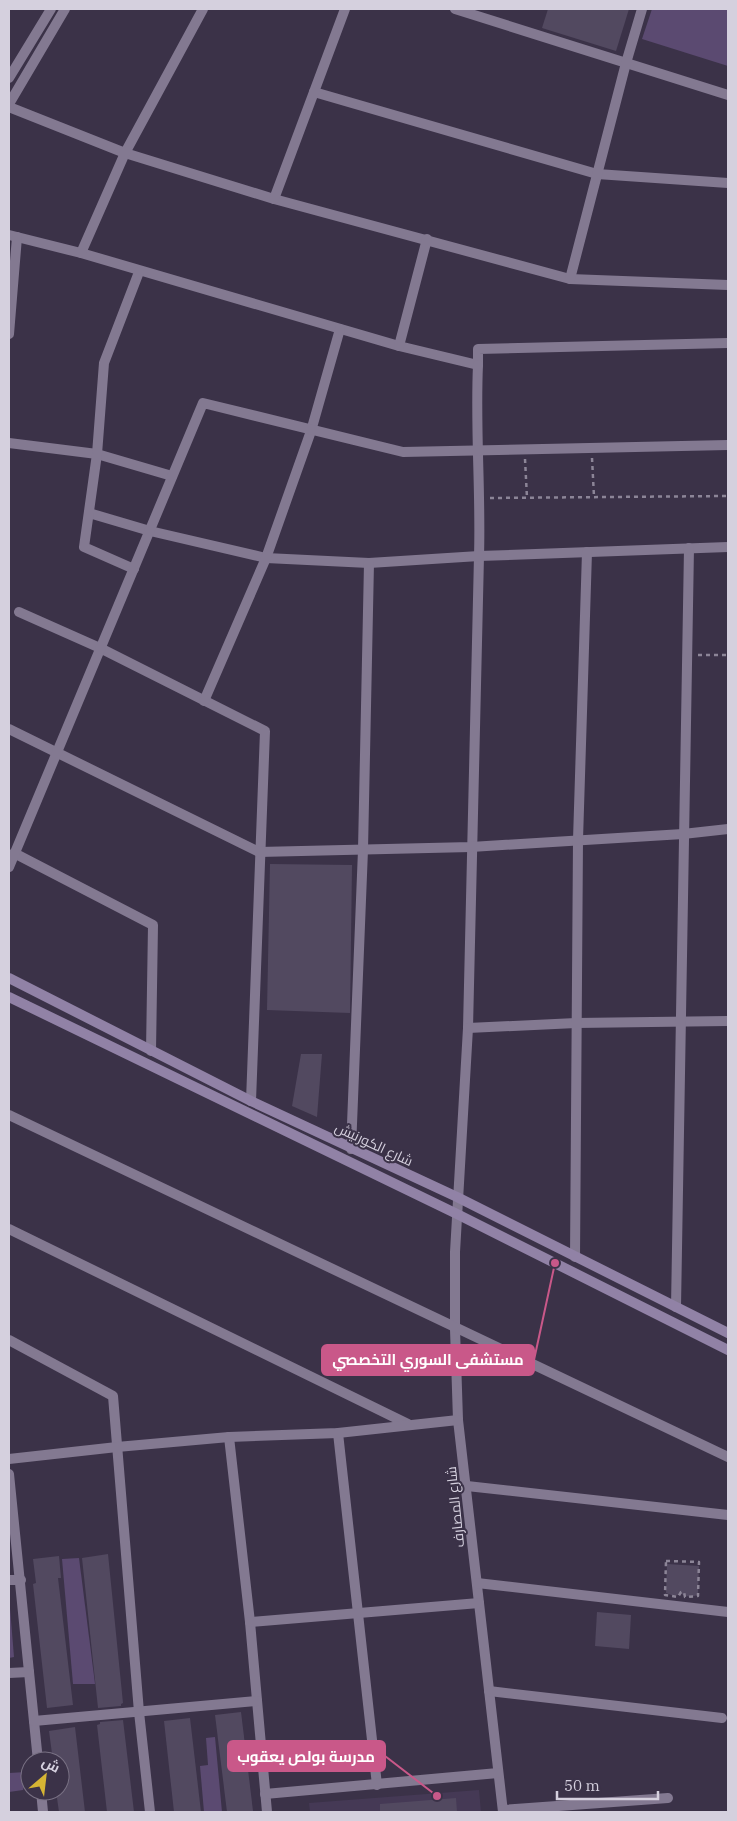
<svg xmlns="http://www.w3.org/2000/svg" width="737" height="1821" font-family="'IBM Plex Serif',Cairo,serif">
	<rect width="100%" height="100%" fill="#3b3248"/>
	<path fill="#453955" d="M479,1790L481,1812H310L309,1803Z"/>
	<g fill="#5b4a71">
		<path d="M652,9H728V66L642,39Z"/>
		<path d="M79,1558L95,1684H73L62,1559Z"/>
		<path d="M9,1596L14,1657L9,1658Z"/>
		<path d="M215,1737L222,1812H204L200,1766L208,1765L206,1738Z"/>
		<path d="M26,1772L23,1790L9,1792V1773Z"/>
	</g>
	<g fill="#524960">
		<path d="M548,9H629L616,51L542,28Z"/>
		<path d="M270,864L352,865L350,1013L267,1010Z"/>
		<path d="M301,1054H322L317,1117L292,1106Z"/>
		<path d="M108,1554L123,1703L121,1704V1706L98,1708L82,1558Z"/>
		<path d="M59,1556L61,1578H58L73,1705L47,1708L33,1584L36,1583L33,1559Z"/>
		<path d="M667,1564L699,1566L698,1595L690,1597L681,1594L674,1596L666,1593Z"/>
		<path d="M597,1612L631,1615L629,1649L595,1646Z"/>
		<path d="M241,1712L253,1811L227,1812L215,1715Z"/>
		<path d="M190,1718L201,1812H174L164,1721Z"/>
		<path d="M123,1720L134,1812H107L97,1725L100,1724V1722Z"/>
		<path d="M75,1727L85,1812H59L56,1791H60V1761H53L49,1731Z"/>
		<path d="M456,1798L457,1812H380V1804Z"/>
	</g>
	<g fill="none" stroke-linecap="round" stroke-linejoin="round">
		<g stroke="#8c8597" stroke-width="2.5" stroke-dasharray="4 4" stroke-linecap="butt">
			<path d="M592,458L594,497"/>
			<path d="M525,459L527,498"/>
			<path d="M490,498L728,496"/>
			<path d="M698,655H728"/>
			<path d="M666,1561L699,1562L698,1596L685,1597L684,1592H681L678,1597L665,1595Z"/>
		</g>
		<g stroke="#837991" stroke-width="10">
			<path d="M455,9L728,95"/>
			<path d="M9,78L51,9"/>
			<path d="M314,92L597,174L728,183"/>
			<path d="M9,104L65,9"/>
			<path d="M9,107L125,153L274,199L570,279L728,285"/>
			<path d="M274,199L345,9"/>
			<path d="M9,235L81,253L399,346L478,365V349L728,343"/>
			<path d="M81,253L125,153L203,9"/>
			<path d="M570,279L626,63L642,9"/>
			<path d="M9,334L17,237"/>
			<path d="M399,346L427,239"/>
			<path d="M478,365C475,429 481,492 479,556L468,1028L455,1252V1329L458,1420L503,1812"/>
			<path d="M9,443L97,454L172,476"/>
			<path d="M89,513L150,531L266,558L369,563L479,556L728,547"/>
			<path d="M134,569L84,547L97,454L104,363L139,272"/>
			<path d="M19,612L100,648L265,731L251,1101"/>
			<path d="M204,701L266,558L311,431L340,329"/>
			<path d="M9,729L259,852L471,847L683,834L728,829"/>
			<path d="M14,853L153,925L151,1051"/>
			<path d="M9,867L203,403L403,452L728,445"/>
			<path d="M468,1028L576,1023L728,1021"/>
			<path d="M9,1115L728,1457"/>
			<path d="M351,1149L363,850L369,563"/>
			<path d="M9,1229L408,1424"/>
			<path d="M575,1257L578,840L587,552"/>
			<path d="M676,1307L689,548"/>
			<path d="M9,1340L113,1396L139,1712L150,1812"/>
			<path d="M338,1433L377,1785"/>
			<path d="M229,1437L250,1622L267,1812"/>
			<path d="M9,1459L117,1447L229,1437L338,1433L458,1420"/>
			<path d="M9,1474L38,1761"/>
			<path d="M467,1486L728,1515"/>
			<path d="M9,1580H21"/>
			<path d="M477,1583L728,1612"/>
			<path d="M250,1622L479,1603"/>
			<path d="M9,1673L29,1672"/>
			<path d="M489,1691L722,1718"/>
			<path d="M34,1721L257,1701"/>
			<path d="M41,1791L43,1812"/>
			<path d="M265,1794L498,1773"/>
			<path d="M503,1810L668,1798"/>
		</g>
		<g stroke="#9182a6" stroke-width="10">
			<path d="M9,978L251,1101L457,1197L728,1333"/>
			<path d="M9,997L457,1214L728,1350"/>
		</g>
	</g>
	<g text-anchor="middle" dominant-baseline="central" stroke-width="4" stroke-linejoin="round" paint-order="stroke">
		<g font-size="14" fill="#d5d0de" stroke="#3b3248">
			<text transform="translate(374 1144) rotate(25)">شارع الكورنيش</text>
			<text transform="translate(455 1507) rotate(-96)">شارع المصارف</text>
		</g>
	</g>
	<path fill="none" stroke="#c95889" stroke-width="2" d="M555 1263L534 1360M437 1796L385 1756"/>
	<g fill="#c95889" stroke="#3b3248" stroke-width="2">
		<circle cx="555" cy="1263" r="5"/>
		<circle cx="437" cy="1796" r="5"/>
	</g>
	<g fill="#c95889" stroke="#c95889" stroke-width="2">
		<rect x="322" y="1345" width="212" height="30" rx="5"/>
		<rect x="228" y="1741" width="157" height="30" rx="5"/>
	</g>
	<g font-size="15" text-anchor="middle" font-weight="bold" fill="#fff">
		<text x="428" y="1365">مستشفى السوري التخصصي</text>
		<text x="306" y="1762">مدرسة بولص يعقوب</text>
	</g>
	<rect width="737" height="1821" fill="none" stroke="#d5d0de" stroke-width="20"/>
	<g transform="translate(45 1776) rotate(28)"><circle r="24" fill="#3b3248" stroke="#797184"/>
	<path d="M0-4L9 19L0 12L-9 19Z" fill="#d6b534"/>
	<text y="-8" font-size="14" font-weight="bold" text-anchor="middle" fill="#d5d0de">ش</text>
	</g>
	<path d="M557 1791v8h101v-8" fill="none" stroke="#d5d0de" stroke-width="2.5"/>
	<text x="564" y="1791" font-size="15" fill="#d5d0de" stroke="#3b3248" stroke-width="4" paint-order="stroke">50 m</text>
</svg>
